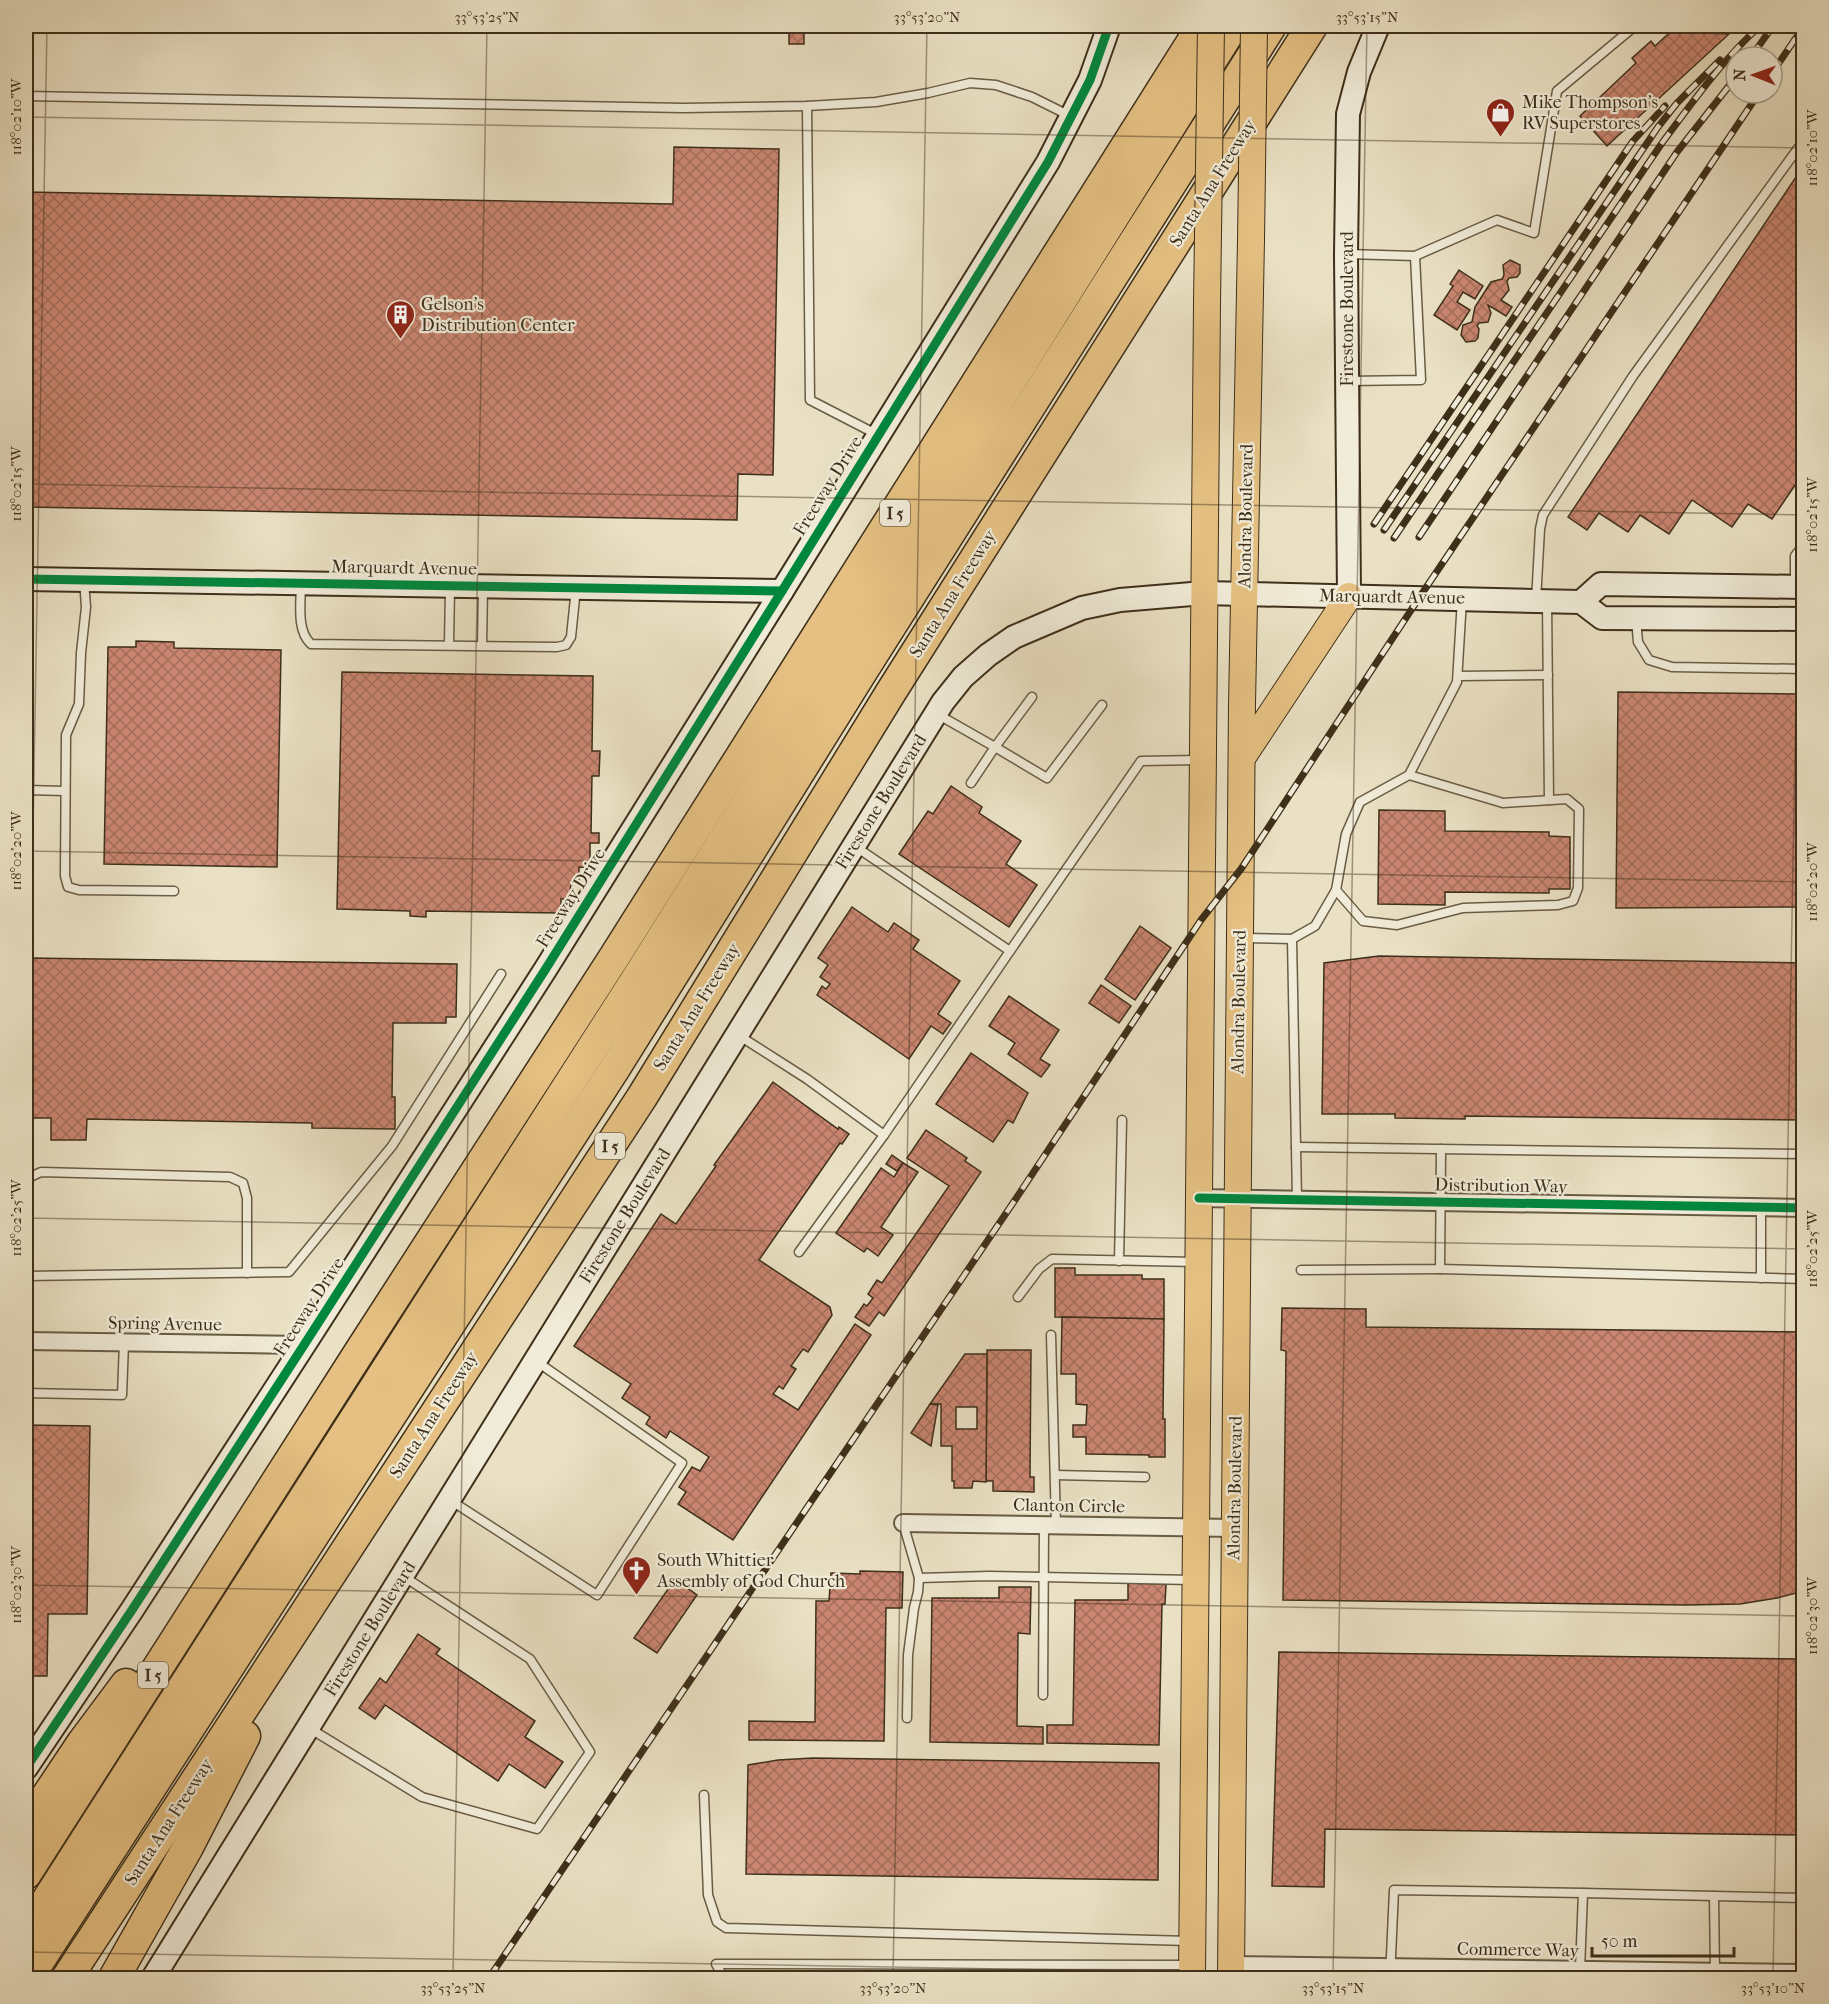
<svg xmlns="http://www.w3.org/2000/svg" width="1829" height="2004" font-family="'IM FELL French Canon',serif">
	<defs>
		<pattern id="building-cross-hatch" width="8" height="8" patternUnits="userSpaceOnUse" patternTransform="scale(1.5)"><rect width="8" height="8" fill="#ca8671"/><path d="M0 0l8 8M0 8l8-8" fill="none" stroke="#a56e5c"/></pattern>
	</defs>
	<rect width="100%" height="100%" fill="#eae1c4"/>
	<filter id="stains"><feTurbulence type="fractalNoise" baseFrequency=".00333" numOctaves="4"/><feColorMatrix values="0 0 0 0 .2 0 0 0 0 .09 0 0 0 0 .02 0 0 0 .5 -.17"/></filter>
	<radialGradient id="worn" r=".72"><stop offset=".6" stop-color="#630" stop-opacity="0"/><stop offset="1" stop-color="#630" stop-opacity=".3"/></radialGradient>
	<g fill="url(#building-cross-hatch)" stroke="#3e2f1a" stroke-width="1.5" fill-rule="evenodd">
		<path d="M779,26H804V44H789V32H779Z"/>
		<path d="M1677,26L1684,32L1729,34L1607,146L1580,116L1636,63L1632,58L1651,41L1655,46Z"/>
		<path d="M674,147L779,149L773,475L738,474L737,520L26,507V192L673,204Z"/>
		<path d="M1804,165V472L1772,519L1748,504L1732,527L1692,500L1669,534L1640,515L1628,532L1599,513L1587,530L1568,517Z"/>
		<path d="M1510,260L1520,265V273L1517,277L1509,278L1507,281L1509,290L1501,300L1512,307L1506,316L1488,305L1491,313L1488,322L1479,323L1477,326L1479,329L1478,338L1475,341L1466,342L1461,335L1463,325L1472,322L1475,307L1491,282L1502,279L1504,275L1503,265Z"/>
		<path d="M1459,270L1483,286L1475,299L1463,292L1457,302L1470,310L1457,330L1434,315L1453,286L1450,284Z"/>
		<path d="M136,641L174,642V648L281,650L277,867L104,864L108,647H136Z"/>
		<path d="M342,672L593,676L592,751H600L599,776H592L591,833H599V843H590V868L579,867V881H571L570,899H561V913L426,911V917L410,916V911L337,909Z"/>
		<path d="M1618,692L1798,694L1796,907L1616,908Z"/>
		<path d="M951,786L982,807L979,813L1021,841L1006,864L1037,885L1009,927L899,854L928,811L933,814Z"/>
		<path d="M1379,810L1445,811V831L1549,832V836L1570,837V889H1549V893L1445,892V905L1378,904Z"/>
		<rect x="26" y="817" width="5" height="46"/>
		<path d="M852,907L888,932L894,923L919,940L913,949L960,981L938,1014L951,1023L943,1034L931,1026L909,1059L817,995L822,986L826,989L830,984L820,977L828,965L818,958Z"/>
		<path d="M1140,926L1171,948L1135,1000L1105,979Z"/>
		<path d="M1379,956L1804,963V1120L1465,1116V1119L1395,1118V1114H1322L1324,963Z"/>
		<path d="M29,958L457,964L456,1017H446V1023H393L392,1097H395V1129L312,1128V1123L87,1119L86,1140H51V1118H26V1028H28V1012H26V971H29Z"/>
		<path d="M1101,985L1131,1006L1119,1023L1089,1003Z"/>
		<path d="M1009,996L1059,1030L1040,1059L1050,1065L1041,1077L1008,1054L1015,1043L989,1026Z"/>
		<path d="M971,1053L1028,1093L1013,1123L1008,1120L993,1142L936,1104Z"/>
		<path d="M773,1082L838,1129L839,1127L849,1134L842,1144L840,1143L759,1260L830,1307L832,1315L808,1352L803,1349L791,1366L796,1369L783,1389L779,1386L773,1394L798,1410L855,1324L871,1335L733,1540L678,1504L686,1492L679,1487L692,1467L700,1471L709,1457L670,1431L666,1438L646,1424L650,1417L622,1398L631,1384L574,1346L661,1214L676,1224L716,1166L714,1165Z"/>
		<path d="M926,1130L967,1158L965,1161L981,1172L884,1316L879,1312L869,1326L855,1317L864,1304L867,1306L873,1298L868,1294L877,1280L882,1283L949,1186L907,1158Z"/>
		<path d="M892,1155L903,1163L897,1171L886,1164Z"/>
		<path d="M903,1163L918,1172L881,1227L893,1235L878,1256L867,1248L864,1252L836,1233L881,1168L894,1177Z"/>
		<path d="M1055,1268H1075V1275H1142V1279H1164V1319L1055,1317Z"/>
		<path d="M1282,1308L1366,1309V1327L1804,1332V1591L1777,1598L1740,1604L1686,1605L1283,1600L1286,1351L1281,1350Z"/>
		<path d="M1062,1317L1164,1319L1163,1419H1165V1457H1149V1455L1086,1454V1437H1073V1425H1086L1087,1405L1076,1404V1374H1061Z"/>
		<path d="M987,1350H1031L1030,1477H1034V1492L993,1491V1481H986Z"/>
		<path d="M965,1354H987L986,1482L973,1481L972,1488H954V1481H952V1446H941V1404H930ZM956,1407H977V1429H956Z"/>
		<path d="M930,1404L938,1405L931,1446L911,1433Z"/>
		<path d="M26,1425L90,1426L87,1614H48L47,1676H26Z"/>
		<path d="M860,1571L903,1572L902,1608H886L884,1741L749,1740V1721L815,1722L816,1601H829L831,1573L860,1574Z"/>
		<path d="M675,1579L697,1595L657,1653L634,1638Z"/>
		<path d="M1128,1583L1166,1584L1165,1604H1162L1159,1745L1047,1743V1725H1073L1075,1600H1128Z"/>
		<path d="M999,1587H1031L1030,1634L1018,1633L1017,1726L1043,1727V1744L930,1742L932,1598H999Z"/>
		<path d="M418,1634L440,1649L436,1654L535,1721L525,1737L563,1762L545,1788L509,1764L498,1781L385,1705L375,1719L359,1708L380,1678L386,1683Z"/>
		<path d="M1279,1652L1804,1659V1835L1325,1829L1324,1887L1272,1886Z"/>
		<path d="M813,1758L1159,1763L1158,1880L746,1874L748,1765L778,1760Z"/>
		<path d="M743,1974L1094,1978H743Z"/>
	</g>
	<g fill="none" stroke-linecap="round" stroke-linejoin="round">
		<defs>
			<g id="lane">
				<path d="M26,96L683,108L807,106L876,102L928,93L970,83L996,85L1032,97L1070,116"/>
				<path d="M807,106L810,400L876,434"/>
				<path d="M1347,254L1415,256L1497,220L1534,233L1557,91L1635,26"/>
				<path d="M1347,381L1421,380L1415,256"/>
				<path d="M84,580L86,607L81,653L79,704L66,735L65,876L68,887L79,890L174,891"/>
				<path d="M301,583C301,602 296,631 311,644L557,647L566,645L571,637L576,588"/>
				<path d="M1795,586V556L1804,544"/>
				<path d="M1536,601L1540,529L1543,515L1633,376L1804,140"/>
				<path d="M1547,602L1549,800"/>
				<path d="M1636,619L1638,642L1649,660L1672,667L1804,669"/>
				<path d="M449,644L450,588"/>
				<path d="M482,645L483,588"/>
				<path d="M1458,676L1548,675"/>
				<path d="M937,714L995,747L1032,697"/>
				<path d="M971,783L995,747L1047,778L1102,705"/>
				<path d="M26,790L65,791"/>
				<path d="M1336,890L1363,921L1397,925L1463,908L1558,905L1573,901L1578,888L1579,809L1567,799L1503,803L1409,775"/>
				<path d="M1244,938L1292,939L1315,926L1336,890L1346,834L1360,802L1409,775L1457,682L1462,599"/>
				<path d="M1292,939L1297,1199"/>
				<path d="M1010,951L1141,761L1199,760"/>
				<path d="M738,1035L807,1079L884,1135"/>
				<path d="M1296,1147L1804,1154"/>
				<path d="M26,1179L41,1172L230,1177L243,1183L247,1198V1273"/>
				<path d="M799,1252L884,1135L1010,951L856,847"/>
				<path d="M1119,1261L1122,1120"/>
				<path d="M1440,1269L1804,1279"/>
				<path d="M1301,1270L1440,1269L1441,1149"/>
				<path d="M26,1276L289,1272L392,1146L501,974"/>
				<path d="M1761,1278V1207"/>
				<path d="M1018,1297L1039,1269L1052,1259L1195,1262"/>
				<path d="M1051,1335L1056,1525"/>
				<path d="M26,1393L122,1395L124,1343"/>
				<path d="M1055,1475L1145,1477"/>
				<path d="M450,1500L597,1595L682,1463L536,1361"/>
				<path d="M903,1523L919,1578L918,1592L914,1608L908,1655L907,1718"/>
				<path d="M919,1578L989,1576L1192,1580"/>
				<path d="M1043,1695L1044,1525"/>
				<path d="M309,1728L422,1797L537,1829L590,1752L530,1659L403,1576"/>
				<path d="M704,1795L708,1895L717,1922L726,1928L1189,1941"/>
				<path d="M1583,1893L1804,1898"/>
				<path d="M1714,1896L1715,1972"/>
				<path d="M724,1978L716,1964L1190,1965"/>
				<path d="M1390,1978L1394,1890L1583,1893L1580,1970"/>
			</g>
			<g id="street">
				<path d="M1199,1198L1804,1208"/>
				<path d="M26,1341L304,1345"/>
				<path d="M903,1523L1234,1528"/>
				<path d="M1231,1965L1804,1973"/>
			</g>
			<g id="secondary">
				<path d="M26,579L782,591"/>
				<path d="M1349,596L1346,254L1348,114L1359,72L1378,26"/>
				<path d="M1581,602L1601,584L1804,587"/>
				<path d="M26,1768L132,1610L304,1345L545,970L782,591L1048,162L1090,80L1109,26"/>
				<path d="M153,1978L943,702L963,677L988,655L1014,637L1082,608L1120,600L1204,593L1581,602L1602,618L1804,619"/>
			</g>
			<g id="primary">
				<path d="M1242,758L1349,596"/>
				<path d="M1192,1978L1207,303"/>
				<path d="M1231,1978L1242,705L1251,240"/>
			</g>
			<g id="highway">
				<path d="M26,1827L82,1743L126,1684"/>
				<path d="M26,1874L360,1351L613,959L1202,26"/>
				<path d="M26,1933L637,978L1233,26"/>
				<path d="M28,1978L615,1068L863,670L1271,26"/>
				<path d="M67,1978L642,1097L891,692L1312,26"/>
				<path d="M114,1978L188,1847L245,1736"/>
			</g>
		</defs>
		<use href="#lane" stroke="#695c44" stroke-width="11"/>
		<use href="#street" stroke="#695c44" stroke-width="20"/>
		<use href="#secondary" stroke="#3e2f1a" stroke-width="26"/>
		<use href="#primary" stroke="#3e2f1a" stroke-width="28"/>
		<use href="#highway" stroke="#3e2f1a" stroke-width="33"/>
		<use href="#lane" stroke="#f1ecd9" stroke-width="8"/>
		<use href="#street" stroke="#f1ecd9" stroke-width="16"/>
		<use href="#secondary" stroke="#f1ecd9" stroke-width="22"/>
		<use href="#primary" stroke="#e5c082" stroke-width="26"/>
		<use href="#highway" stroke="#e5c082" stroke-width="30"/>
		<defs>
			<g id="rail">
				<path d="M1751,57L1773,26"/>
				<path d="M1772,73L1804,26"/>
				<path d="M1374,524L1614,169L1633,141L1665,106"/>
				<path d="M1384,530L1658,127L1677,103L1720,60"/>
				<path d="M1419,537L1677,152L1736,77"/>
				<path d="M1394,538L1662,143C1692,103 1723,59 1760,26"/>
				<path d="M489,1978L1015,1200L1201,920L1241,869L1419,598L1759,93"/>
			</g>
		</defs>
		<use href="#rail" stroke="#3e2f1a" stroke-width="7"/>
		<use href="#rail" stroke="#f1ecd9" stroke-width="4.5" stroke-dasharray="14" stroke-linecap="butt"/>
		<defs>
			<g id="primary-bridge">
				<path d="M1251,240L1254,26"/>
				<path d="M1207,303L1211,26"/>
			</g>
		</defs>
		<use href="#primary-bridge" stroke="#3e2f1a" stroke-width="28" stroke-linecap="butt"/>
		<use href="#primary-bridge" stroke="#e5c082" stroke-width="26"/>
		<defs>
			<g id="cycleway">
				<path d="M26,579L782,591"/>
				<path d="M1199,1198L1804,1208"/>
				<path d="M26,1768L132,1610L304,1345L545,970L782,591L1048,162L1090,80L1109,26"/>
			</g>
		</defs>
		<use href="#cycleway" stroke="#f1ecd9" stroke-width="13"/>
		<use href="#cycleway" stroke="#00873e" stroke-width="9"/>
	</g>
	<path fill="none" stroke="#3e2f1a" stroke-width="1.5" stroke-opacity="0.45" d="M26,117L1804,148M26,484L1804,515M26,851L1804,882M26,1218L1804,1249M26,1233L47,26M26,1585L1804,1616M26,1952L1530,1978M453,1978L487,26M893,1978L927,26M1333,1978L1367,26M1773,1978L1804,249"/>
	<defs>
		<symbol id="shop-pin" viewBox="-11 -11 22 30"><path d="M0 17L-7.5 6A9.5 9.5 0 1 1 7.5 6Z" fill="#8f2418" stroke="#f1ecd9"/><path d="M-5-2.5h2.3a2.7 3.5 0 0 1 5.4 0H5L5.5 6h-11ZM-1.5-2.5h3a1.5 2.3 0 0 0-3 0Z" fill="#fff"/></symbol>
		<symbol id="building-pin" viewBox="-11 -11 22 30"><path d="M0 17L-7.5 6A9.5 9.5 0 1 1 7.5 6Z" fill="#8f2418" stroke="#f1ecd9"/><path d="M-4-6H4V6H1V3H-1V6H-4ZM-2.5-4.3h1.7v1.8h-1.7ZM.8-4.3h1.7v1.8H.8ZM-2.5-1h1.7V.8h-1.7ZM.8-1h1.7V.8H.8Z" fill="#fff"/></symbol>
		<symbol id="church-pin" viewBox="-11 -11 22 30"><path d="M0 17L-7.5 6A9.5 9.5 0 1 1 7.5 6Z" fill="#8f2418" stroke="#f1ecd9"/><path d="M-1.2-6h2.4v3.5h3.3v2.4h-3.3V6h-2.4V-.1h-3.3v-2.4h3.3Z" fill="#fff"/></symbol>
	</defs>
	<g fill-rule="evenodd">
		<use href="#shop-pin" x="1484" y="96" width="33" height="45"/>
		<use href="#building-pin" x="384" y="298" width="33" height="45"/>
		<use href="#church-pin" x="620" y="1554" width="33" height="45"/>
	</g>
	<g text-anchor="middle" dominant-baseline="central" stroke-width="4.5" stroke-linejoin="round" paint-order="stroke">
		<g fill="#f1ecd9" stroke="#746853" stroke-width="1.5">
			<rect x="880" y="500" width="30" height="26" rx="4.5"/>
			<rect x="595" y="1133" width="30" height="26" rx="4.5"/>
			<rect x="138" y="1662" width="30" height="26" rx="4.5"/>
		</g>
		<g font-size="16" font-weight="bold" fill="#3e2f1a">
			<text x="895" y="513">I 5</text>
			<text x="610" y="1146">I 5</text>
			<text x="153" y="1675">I 5</text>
		</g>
		<g font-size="18" fill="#3e2f1a" stroke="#f1ecd9" text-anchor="start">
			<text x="1522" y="102">Mike Thompson's<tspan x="1522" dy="21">RV Superstores</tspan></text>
			<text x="421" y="304">Gelson's<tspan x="421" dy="21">Distribution Center</tspan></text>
			<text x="657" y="1560">South Whittier<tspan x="657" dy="21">Assembly of God Church</tspan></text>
		</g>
		<g font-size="18" fill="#3e2f1a" stroke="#f1ecd9">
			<text transform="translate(1213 183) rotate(-58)">Santa Ana Freeway</text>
			<text transform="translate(1347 309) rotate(-90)">Firestone Boulevard</text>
			<text transform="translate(828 486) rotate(-58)">Freeway Drive</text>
			<text transform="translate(1246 516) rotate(-89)">Alondra Boulevard</text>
			<text transform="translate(404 568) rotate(1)">Marquardt Avenue</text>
			<text transform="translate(953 594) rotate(-58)">Santa Ana Freeway</text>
			<text transform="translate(1392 597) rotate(1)">Marquardt Avenue</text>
			<text transform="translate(881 802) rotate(-58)">Firestone Boulevard</text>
			<text transform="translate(571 898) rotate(-58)">Freeway Drive</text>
			<text transform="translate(1239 1002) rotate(-89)">Alondra Boulevard</text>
			<text transform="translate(697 1007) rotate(-58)">Santa Ana Freeway</text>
			<text transform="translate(1501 1186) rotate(1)">Distribution Way</text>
			<text transform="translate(625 1216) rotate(-58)">Firestone Boulevard</text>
			<text transform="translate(309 1307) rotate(-57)">Freeway Drive</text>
			<text transform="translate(165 1324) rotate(1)">Spring Avenue</text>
			<text transform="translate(434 1415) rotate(-57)">Santa Ana Freeway</text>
			<text transform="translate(1235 1488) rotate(-89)">Alondra Boulevard</text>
			<text transform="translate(1069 1506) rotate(1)">Clanton Circle</text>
			<text transform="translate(370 1629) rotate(-58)">Firestone Boulevard</text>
			<text transform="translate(169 1822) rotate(-57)">Santa Ana Freeway</text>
			<text transform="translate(1518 1950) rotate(1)">Commerce Way</text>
		</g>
	</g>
	<rect width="1829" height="2004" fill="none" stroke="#eae1c4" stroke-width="66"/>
	<g transform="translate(1754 75) rotate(271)"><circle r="28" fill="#f1ecd9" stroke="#a9a08d" stroke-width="1.5"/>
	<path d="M0-4.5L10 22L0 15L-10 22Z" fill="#8f2418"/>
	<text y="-9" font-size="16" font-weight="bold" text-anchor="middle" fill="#3e2f1a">N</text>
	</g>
	<path d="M1592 1947v9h142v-9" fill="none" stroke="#3e2f1a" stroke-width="3"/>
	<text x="1601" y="1947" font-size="18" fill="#3e2f1a" stroke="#f1ecd9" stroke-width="4.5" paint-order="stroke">50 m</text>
	<rect x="33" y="33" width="1763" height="1938" fill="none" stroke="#3e2f1a" stroke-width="2"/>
	<g font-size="15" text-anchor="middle" fill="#3e2f1a">
		<text x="487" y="22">33°53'25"N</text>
		<text x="927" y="22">33°53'20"N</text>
		<text x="1367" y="22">33°53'15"N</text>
		<text transform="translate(16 117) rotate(-90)" y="5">118°02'10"W</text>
		<text transform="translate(1812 148) rotate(-90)" y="5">118°02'10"W</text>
		<text transform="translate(16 484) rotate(-90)" y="5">118°02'15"W</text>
		<text transform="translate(1812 515) rotate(-90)" y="5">118°02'15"W</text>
		<text transform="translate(16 851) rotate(-90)" y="5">118°02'20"W</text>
		<text transform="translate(1812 882) rotate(-90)" y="5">118°02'20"W</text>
		<text transform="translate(16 1218) rotate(-90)" y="5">118°02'25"W</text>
		<text transform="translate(1812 1249) rotate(-90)" y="5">118°02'25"W</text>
		<text transform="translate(16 1585) rotate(-90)" y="5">118°02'30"W</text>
		<text transform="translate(1812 1616) rotate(-90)" y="5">118°02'30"W</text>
		<text x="453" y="1993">33°53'25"N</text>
		<text x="893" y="1993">33°53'20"N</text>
		<text x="1333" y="1993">33°53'15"N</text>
		<text x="1773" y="1993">33°53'10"N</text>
	</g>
	<rect width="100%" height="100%" filter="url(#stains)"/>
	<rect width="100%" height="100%" fill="url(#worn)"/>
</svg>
